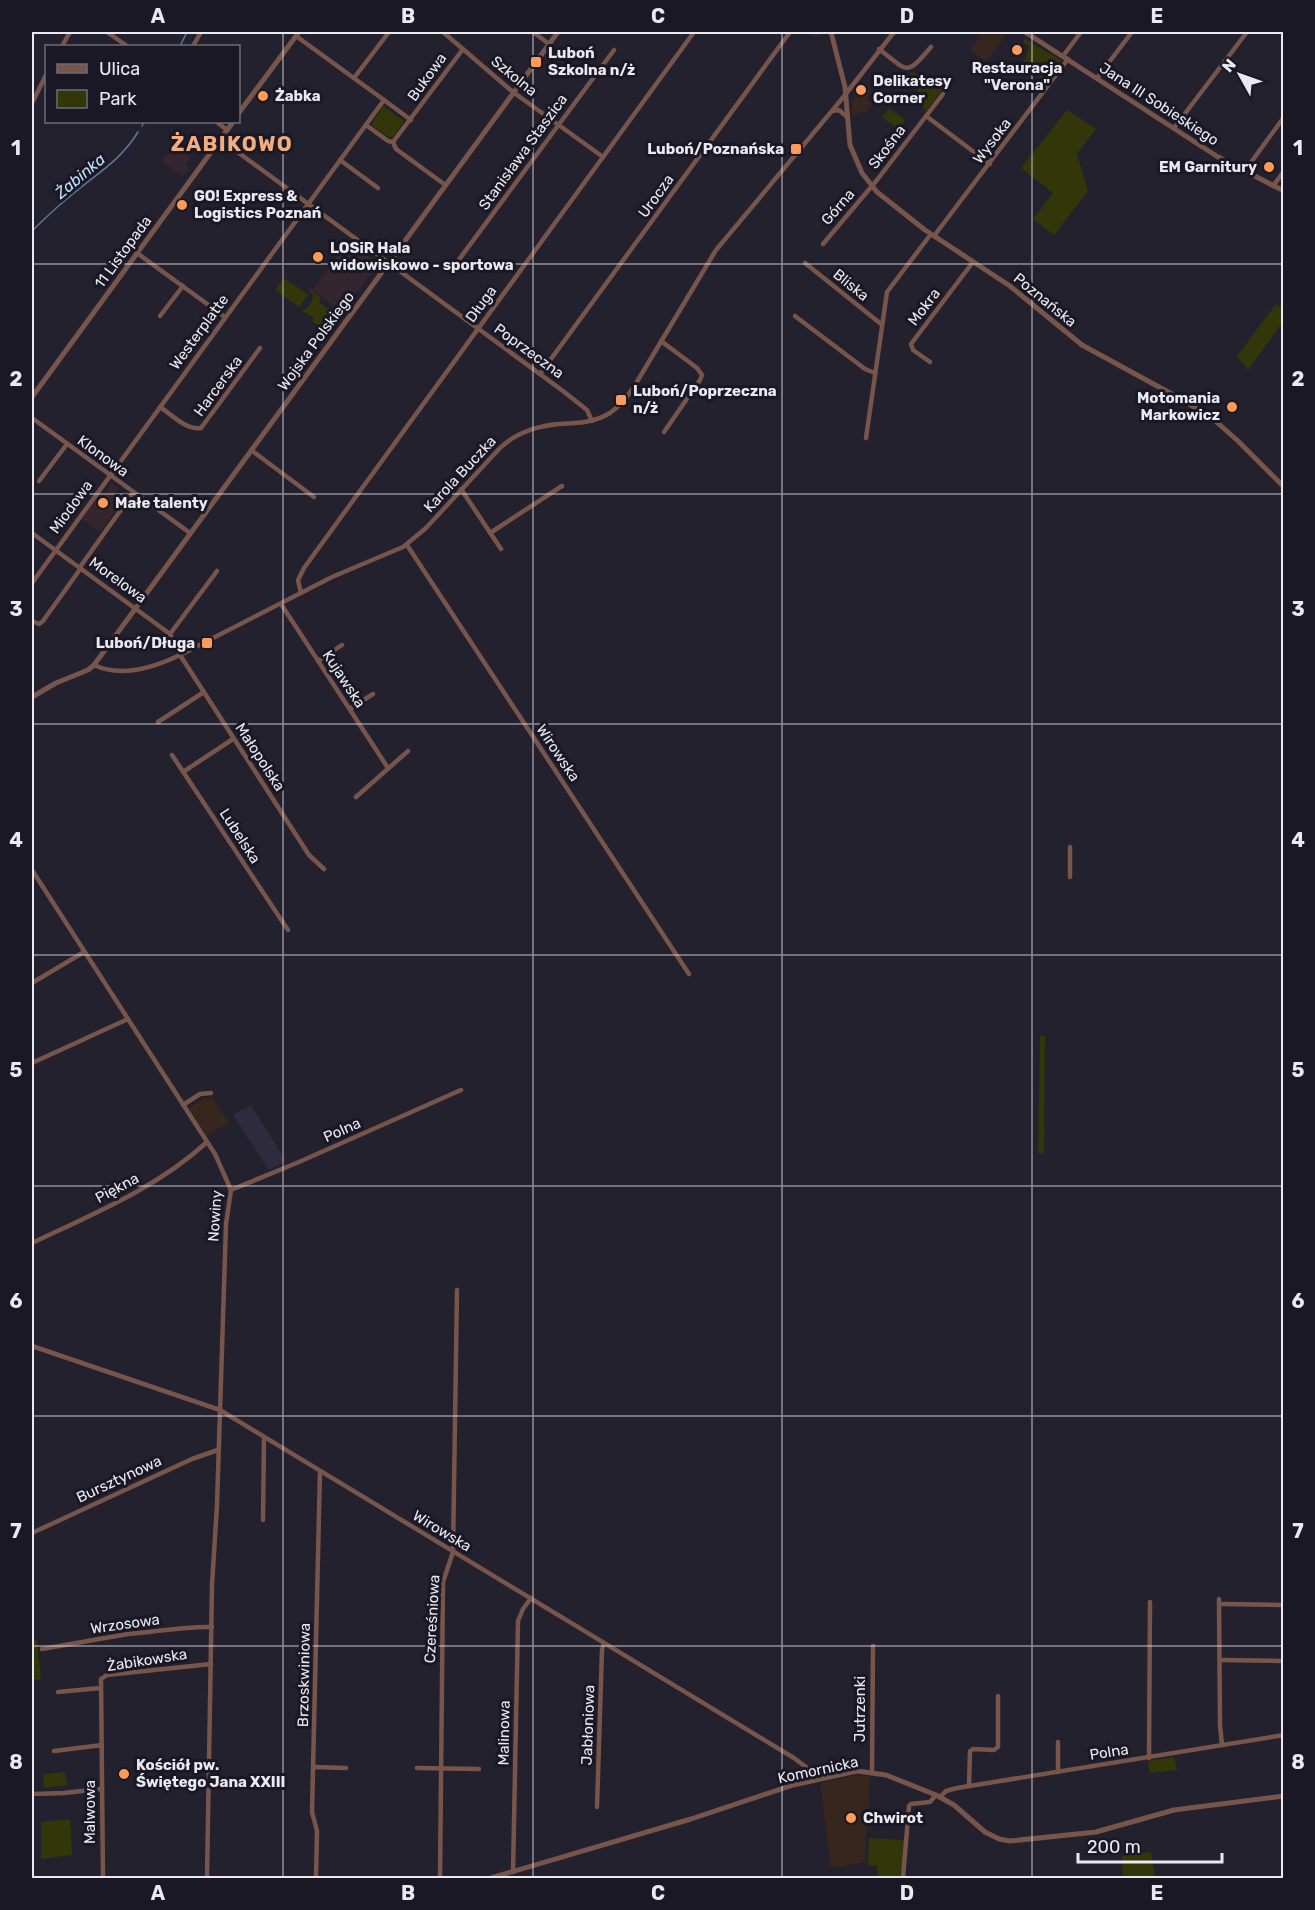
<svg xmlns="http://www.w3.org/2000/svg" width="1315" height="1910" font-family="Rubik,sans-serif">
	<rect width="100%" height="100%" fill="#23212e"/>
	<g fill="#37261e">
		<path d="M983,32H1007L987,62L970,50Z"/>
		<path d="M859,83L871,92L866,99L873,104L867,111L852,115V101H854L855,90L853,89Z"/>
		<path d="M212,1097L229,1123L207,1136L189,1108L205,1098Z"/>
		<path d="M857,1775L870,1776L865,1862L831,1868L820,1783Z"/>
	</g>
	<path fill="#2e2b3d" d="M251,1105L286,1161L269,1170L233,1115Z"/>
	<g fill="#35252f">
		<path d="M175,145L191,157L185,165L189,168L183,177L161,161Z"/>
		<path d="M349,241L379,263L342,312L312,290L333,263L335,262V259Z"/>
		<path d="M112,483L119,488L115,494L123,500L100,532L82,519L97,498L100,501Z"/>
	</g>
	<g fill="#323609">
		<path d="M1025,39L1061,60L1060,66L1049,80H1043L1024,66L1021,69L1019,68L1028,54L1026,53L1030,47L1023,42Z"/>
		<path d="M912,72L943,89L925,112L911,74Z"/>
		<path d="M383,106L404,121L393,137H389L371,125Z"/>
		<path d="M889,108L905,120L898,129L882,117Z"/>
		<path d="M1067,110L1096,129L1077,154L1088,191L1054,235L1033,219L1053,193L1021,168Z"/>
		<path d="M284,278L308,295L299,307L275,290Z"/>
		<path d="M309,288L321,298L319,302L331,311L320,327L312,321L314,318L302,311C309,308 313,302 313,294L308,289Z"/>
		<path d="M1276,304L1283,308V322L1248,370L1237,356Z"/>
		<path d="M1040,1035L1045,1036L1044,1154L1038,1153Z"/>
		<path d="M32,1640H37L41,1680L32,1679Z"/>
		<path d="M1174,1757L1177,1770L1150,1773L1148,1761Z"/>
		<path d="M65,1772L67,1785L44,1788L43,1774Z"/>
		<path d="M70,1819L72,1855L41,1859V1822Z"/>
		<path d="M869,1838L905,1840L902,1878H878L877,1866L868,1865Z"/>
		<path d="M1151,1852L1155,1878H1123L1122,1856Z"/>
	</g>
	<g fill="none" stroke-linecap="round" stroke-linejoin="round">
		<g stroke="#557a98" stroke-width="1.5">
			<path d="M180,46L187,32"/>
			<path d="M142,126L144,122"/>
			<path d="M32,231C45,218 59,205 74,193C99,172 120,161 138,132"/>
		</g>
		<g stroke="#77554b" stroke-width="4.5">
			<path d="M107,32L127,46"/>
			<path d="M443,32L513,92L603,157"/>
			<path d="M533,32L549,44"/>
			<path d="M813,32H820"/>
			<path d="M296,36L384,100"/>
			<path d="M62,46L70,32"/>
			<path d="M193,46L201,32"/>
			<path d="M879,49C909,72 905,77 931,47"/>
			<path d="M1063,56L1081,32"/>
			<path d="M354,78L389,32"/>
			<path d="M1097,78L1132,32"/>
			<path d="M32,103L46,75"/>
			<path d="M833,111L839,110L846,116"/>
			<path d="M926,116L990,164"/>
			<path d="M217,122L227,130"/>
			<path d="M366,125L388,141L393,142"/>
			<path d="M1174,128L1247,32"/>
			<path d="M220,139L563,391L587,410L592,421"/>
			<path d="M393,142L463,49"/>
			<path d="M393,142L396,149L444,184"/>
			<path d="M340,160L378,188"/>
			<path d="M1244,172L1284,117"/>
			<path d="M1273,186L1284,171"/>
			<path d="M934,236L1068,59"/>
			<path d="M823,244L877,180L943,94"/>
			<path d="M137,253L225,317"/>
			<path d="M805,263L881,324"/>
			<path d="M452,269L614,50"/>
			<path d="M160,316L183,286"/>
			<path d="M795,316L865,369L875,373"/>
			<path d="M661,341L697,368L702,375L700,380L664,432"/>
			<path d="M930,362L913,350L911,344L973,262"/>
			<path d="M540,374L790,32"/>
			<path d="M160,407C171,414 187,431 201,428L260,348"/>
			<path d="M32,418L190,533"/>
			<path d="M866,438L887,292L931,234"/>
			<path d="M251,450L314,497"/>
			<path d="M39,481L67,444"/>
			<path d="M461,489L501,549"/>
			<path d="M32,533L170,634L180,655L309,855L324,869"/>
			<path d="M490,533L562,486"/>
			<path d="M407,545L689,974"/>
			<path d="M80,567L133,493"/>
			<path d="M32,583L384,100L411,120"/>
			<path d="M301,593L298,580L304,568L694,32"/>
			<path d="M281,604L388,768"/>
			<path d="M32,621L39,624L43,621L81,568"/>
			<path d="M170,634L217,571"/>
			<path d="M318,661L342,645"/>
			<path d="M94,665C121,678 155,667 180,655L332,577L403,547L426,528L499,449C515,433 537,426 559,424C576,423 594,423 610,413C620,406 628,396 635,385L716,250L841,100L894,32"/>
			<path d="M350,709L373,694"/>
			<path d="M158,722L204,692"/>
			<path d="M172,755L288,930"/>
			<path d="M183,772L233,739"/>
			<path d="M356,797L408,751"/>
			<path d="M32,870L215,1154L231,1190L226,1224L217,1505L212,1585L207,1878"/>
			<path d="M1070,877V847"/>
			<path d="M32,983L84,952"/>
			<path d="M32,1063L128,1019"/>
			<path d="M183,1105L200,1094L211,1093"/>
			<path d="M231,1190L299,1162L461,1090"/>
			<path d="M32,1243C93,1214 157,1188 207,1142"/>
			<path d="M32,1346L220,1410L794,1758L814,1773L818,1779"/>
			<path d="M263,1520L264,1437"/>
			<path d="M32,1533L192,1459L218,1450"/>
			<path d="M1219,1599L1220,1725L1222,1745"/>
			<path d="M1221,1604L1284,1605"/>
			<path d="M42,1649L128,1634C156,1632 184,1626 212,1627"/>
			<path d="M1220,1660L1284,1661"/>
			<path d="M58,1692L100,1688"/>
			<path d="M54,1751L102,1745"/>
			<path d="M1149,1758L1150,1602"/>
			<path d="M314,1767L346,1768"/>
			<path d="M417,1768L479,1769"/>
			<path d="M872,1772L873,1646"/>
			<path d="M1058,1772V1742"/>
			<path d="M969,1786L970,1751L973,1749L994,1750L998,1747V1696"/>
			<path d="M32,1794L64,1793L101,1789"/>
			<path d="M940,1797L946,1791L957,1788L1284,1735"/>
			<path d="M597,1807L602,1650L604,1643"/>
			<path d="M513,1872L518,1621L523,1609L531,1598"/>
			<path d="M103,1878L101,1679L107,1675L211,1664"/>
			<path d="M316,1878L317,1831L312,1812L320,1471"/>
			<path d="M440,1878L443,1582L453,1552L457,1290"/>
			<path d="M903,1878L909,1806L911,1804L930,1802L936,1795"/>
		</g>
		<g stroke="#77554b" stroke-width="5">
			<path d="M831,32L845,87L850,145L862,173L877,192L925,230L1010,286L1082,345L1181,399L1212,418L1238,441L1284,487"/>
			<path d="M1025,32L1218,157L1284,191"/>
			<path d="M238,114L299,32"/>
			<path d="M32,397L233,122"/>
			<path d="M32,697L56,683L88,670L94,665L558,32"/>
			<path d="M491,1878L691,1819L793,1785L857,1771L886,1775L936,1795L954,1805L985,1832L999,1839L1010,1841L1096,1832L1174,1810L1284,1796"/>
		</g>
	</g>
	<path fill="none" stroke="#e9e9f1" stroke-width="1.5" stroke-opacity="0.55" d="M283,32V1878M533,32V1878M782,32V1878M1032,32V1878M32,264H1284M32,494H1284M32,724H1284M32,955H1284M32,1186H1284M32,1416H1284M32,1646H1284"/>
	<g fill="#fe9b58" stroke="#1a1824" stroke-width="2">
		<circle cx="1017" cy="50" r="6"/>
		<rect x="530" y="56" width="12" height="12" rx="3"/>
		<circle cx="861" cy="90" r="6"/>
		<circle cx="263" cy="96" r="6"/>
		<rect x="790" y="143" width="12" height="12" rx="3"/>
		<circle cx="1269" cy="167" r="6"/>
		<circle cx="182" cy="205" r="6"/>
		<circle cx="318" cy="257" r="6"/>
		<rect x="615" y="394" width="12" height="12" rx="3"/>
		<circle cx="1232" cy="407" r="6"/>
		<circle cx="103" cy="503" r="6"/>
		<rect x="201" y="637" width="12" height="12" rx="3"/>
		<circle cx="124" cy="1774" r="6"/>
		<circle cx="851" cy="1818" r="6"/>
	</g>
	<g text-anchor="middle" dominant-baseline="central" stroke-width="6" stroke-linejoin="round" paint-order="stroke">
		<g font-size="15" font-weight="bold" fill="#e9e9f1" stroke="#1a1824" text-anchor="start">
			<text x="548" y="53">Luboń<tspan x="548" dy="17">Szkolna n/ż</tspan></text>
			<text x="1017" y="68" text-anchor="middle">Restauracja<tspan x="1017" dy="17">"Verona"</tspan></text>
			<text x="873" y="81">Delikatesy<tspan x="873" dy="17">Corner</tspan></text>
			<text x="275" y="96">Żabka</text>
			<text x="784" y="149" text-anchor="end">Luboń/Poznańska</text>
			<text x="1257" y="167" text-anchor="end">EM Garnitury</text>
			<text x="194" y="196">GO! Express &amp;<tspan x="194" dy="17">Logistics Poznań</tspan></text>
			<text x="330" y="248">LOSiR Hala<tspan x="330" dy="17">widowiskowo - sportowa</tspan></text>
			<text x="633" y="391">Luboń/Poprzeczna<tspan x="633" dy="17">n/ż</tspan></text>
			<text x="1220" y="398" text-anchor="end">Motomania<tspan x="1220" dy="17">Markowicz</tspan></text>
			<text x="115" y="503">Małe talenty</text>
			<text x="195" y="643" text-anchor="end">Luboń/Długa</text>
			<text x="136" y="1765">Kościół pw.<tspan x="136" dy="17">Świętego Jana XXIII</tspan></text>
			<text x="863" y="1818">Chwirot</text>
		</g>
		<g font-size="15" fill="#e9e9f1" stroke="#1a1824">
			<text transform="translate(514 76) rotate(39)">Szkolna</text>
			<text transform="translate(427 77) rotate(-54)">Bukowa</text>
			<text transform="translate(1159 104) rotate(33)">Jana III Sobieskiego</text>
			<text transform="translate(992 141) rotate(-53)">Wysoka</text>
			<text transform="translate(887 147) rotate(-53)">Skośna</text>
			<text transform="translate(523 152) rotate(-54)">Stanisława Staszica</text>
			<text transform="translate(656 196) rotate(-54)">Urocza</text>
			<text transform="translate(838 207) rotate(-49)">Górna</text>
			<text transform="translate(123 252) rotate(-54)">11 Listopada</text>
			<text transform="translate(851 285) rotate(39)">Bliska</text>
			<text transform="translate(1045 300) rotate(39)">Poznańska</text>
			<text transform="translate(481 304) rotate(-54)">Długa</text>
			<text transform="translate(924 307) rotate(-53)">Mokra</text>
			<text transform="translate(199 332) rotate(-54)">Westerplatte</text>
			<text transform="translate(316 341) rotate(-54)">Wojska Polskiego</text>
			<text transform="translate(529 351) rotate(36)">Poprzeczna</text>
			<text transform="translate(218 386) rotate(-54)">Harcerska</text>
			<text transform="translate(103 456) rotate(36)">Klonowa</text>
			<text transform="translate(460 474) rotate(-47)">Karola Buczka</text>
			<text transform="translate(71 507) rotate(-54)">Miodowa</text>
			<text transform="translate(118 580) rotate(36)">Morelowa</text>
			<text transform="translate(344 679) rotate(57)">Kujawska</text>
			<text transform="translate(558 753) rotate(56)">Wirowska</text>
			<text transform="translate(260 757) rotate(57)">Małopolska</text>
			<text transform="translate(240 836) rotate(57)">Lubelska</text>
			<text transform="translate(342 1130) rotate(-24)">Polna</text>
			<text transform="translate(117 1188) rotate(-28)">Piękna</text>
			<text transform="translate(215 1216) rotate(-86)">Nowiny</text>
			<text transform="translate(119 1479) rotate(-25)">Bursztynowa</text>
			<text transform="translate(442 1531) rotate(31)">Wirowska</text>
			<text transform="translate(432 1619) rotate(-87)">Czereśniowa</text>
			<text transform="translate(125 1624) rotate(-8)">Wrzosowa</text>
			<text transform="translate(147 1660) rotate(-9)">Żabikowska</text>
			<text transform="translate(304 1675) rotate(-89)">Brzoskwiniowa</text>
			<text transform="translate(860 1709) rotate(-90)">Jutrzenki</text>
			<text transform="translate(588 1725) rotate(-88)">Jabłoniowa</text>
			<text transform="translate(504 1733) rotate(-89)">Malinowa</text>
			<text transform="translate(1109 1752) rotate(-9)">Polna</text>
			<text transform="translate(818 1770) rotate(-12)">Komornicka</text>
			<text transform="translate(90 1812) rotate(-90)">Malwowa</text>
		</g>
		<g font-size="16" font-style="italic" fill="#bddffd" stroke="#1a1824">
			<text transform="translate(80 176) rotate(-40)">Żabinka</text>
		</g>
		<g font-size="21" font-weight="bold" letter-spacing="1.5" fill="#f1ac80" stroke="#1a1824">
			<text x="232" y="143">ŻABIKOWO</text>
		</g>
	</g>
	<rect width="1315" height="1910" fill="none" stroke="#1a1824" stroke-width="66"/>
	<rect x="45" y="45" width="195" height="78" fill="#1a1824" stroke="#6d6c76" stroke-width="1.5"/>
	<rect x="57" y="64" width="30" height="9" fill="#77554b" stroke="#6d6c76" stroke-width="1.5"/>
	<text x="99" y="75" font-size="18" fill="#e9e9f1">Ulica</text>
	<rect x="57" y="90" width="30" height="18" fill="#323609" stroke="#6d6c76" stroke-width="1.5"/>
	<text x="99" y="105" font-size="18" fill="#e9e9f1">Park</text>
	<g transform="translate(1240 75) rotate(310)" stroke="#1a1824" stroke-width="4.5" paint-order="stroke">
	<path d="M0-4.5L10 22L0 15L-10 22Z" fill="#e9e9f1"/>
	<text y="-9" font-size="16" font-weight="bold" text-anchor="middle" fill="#e9e9f1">N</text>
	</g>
	<path d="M1078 1853v9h144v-9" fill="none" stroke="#e9e9f1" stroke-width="3"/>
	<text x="1087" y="1853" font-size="18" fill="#e9e9f1" stroke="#1a1824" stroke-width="4.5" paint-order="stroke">200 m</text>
	<rect x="33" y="33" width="1249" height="1844" fill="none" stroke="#e9e9f1" stroke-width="2"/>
	<g font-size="20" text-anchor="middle" font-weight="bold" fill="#e9e9f1">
		<text x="158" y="23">A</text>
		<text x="408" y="23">B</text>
		<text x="658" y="23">C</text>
		<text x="907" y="23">D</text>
		<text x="1157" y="23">E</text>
		<text x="16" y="155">1</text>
		<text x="1298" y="155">1</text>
		<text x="16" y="386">2</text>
		<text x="1298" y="386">2</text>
		<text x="16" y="616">3</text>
		<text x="1298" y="616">3</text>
		<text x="16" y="847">4</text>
		<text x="1298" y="847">4</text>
		<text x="16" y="1077">5</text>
		<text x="1298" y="1077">5</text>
		<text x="16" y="1308">6</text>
		<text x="1298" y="1308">6</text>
		<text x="16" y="1538">7</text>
		<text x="1298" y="1538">7</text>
		<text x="16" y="1769">8</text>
		<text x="1298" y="1769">8</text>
		<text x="158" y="1900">A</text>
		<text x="408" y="1900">B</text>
		<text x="658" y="1900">C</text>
		<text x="907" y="1900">D</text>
		<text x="1157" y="1900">E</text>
	</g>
</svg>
